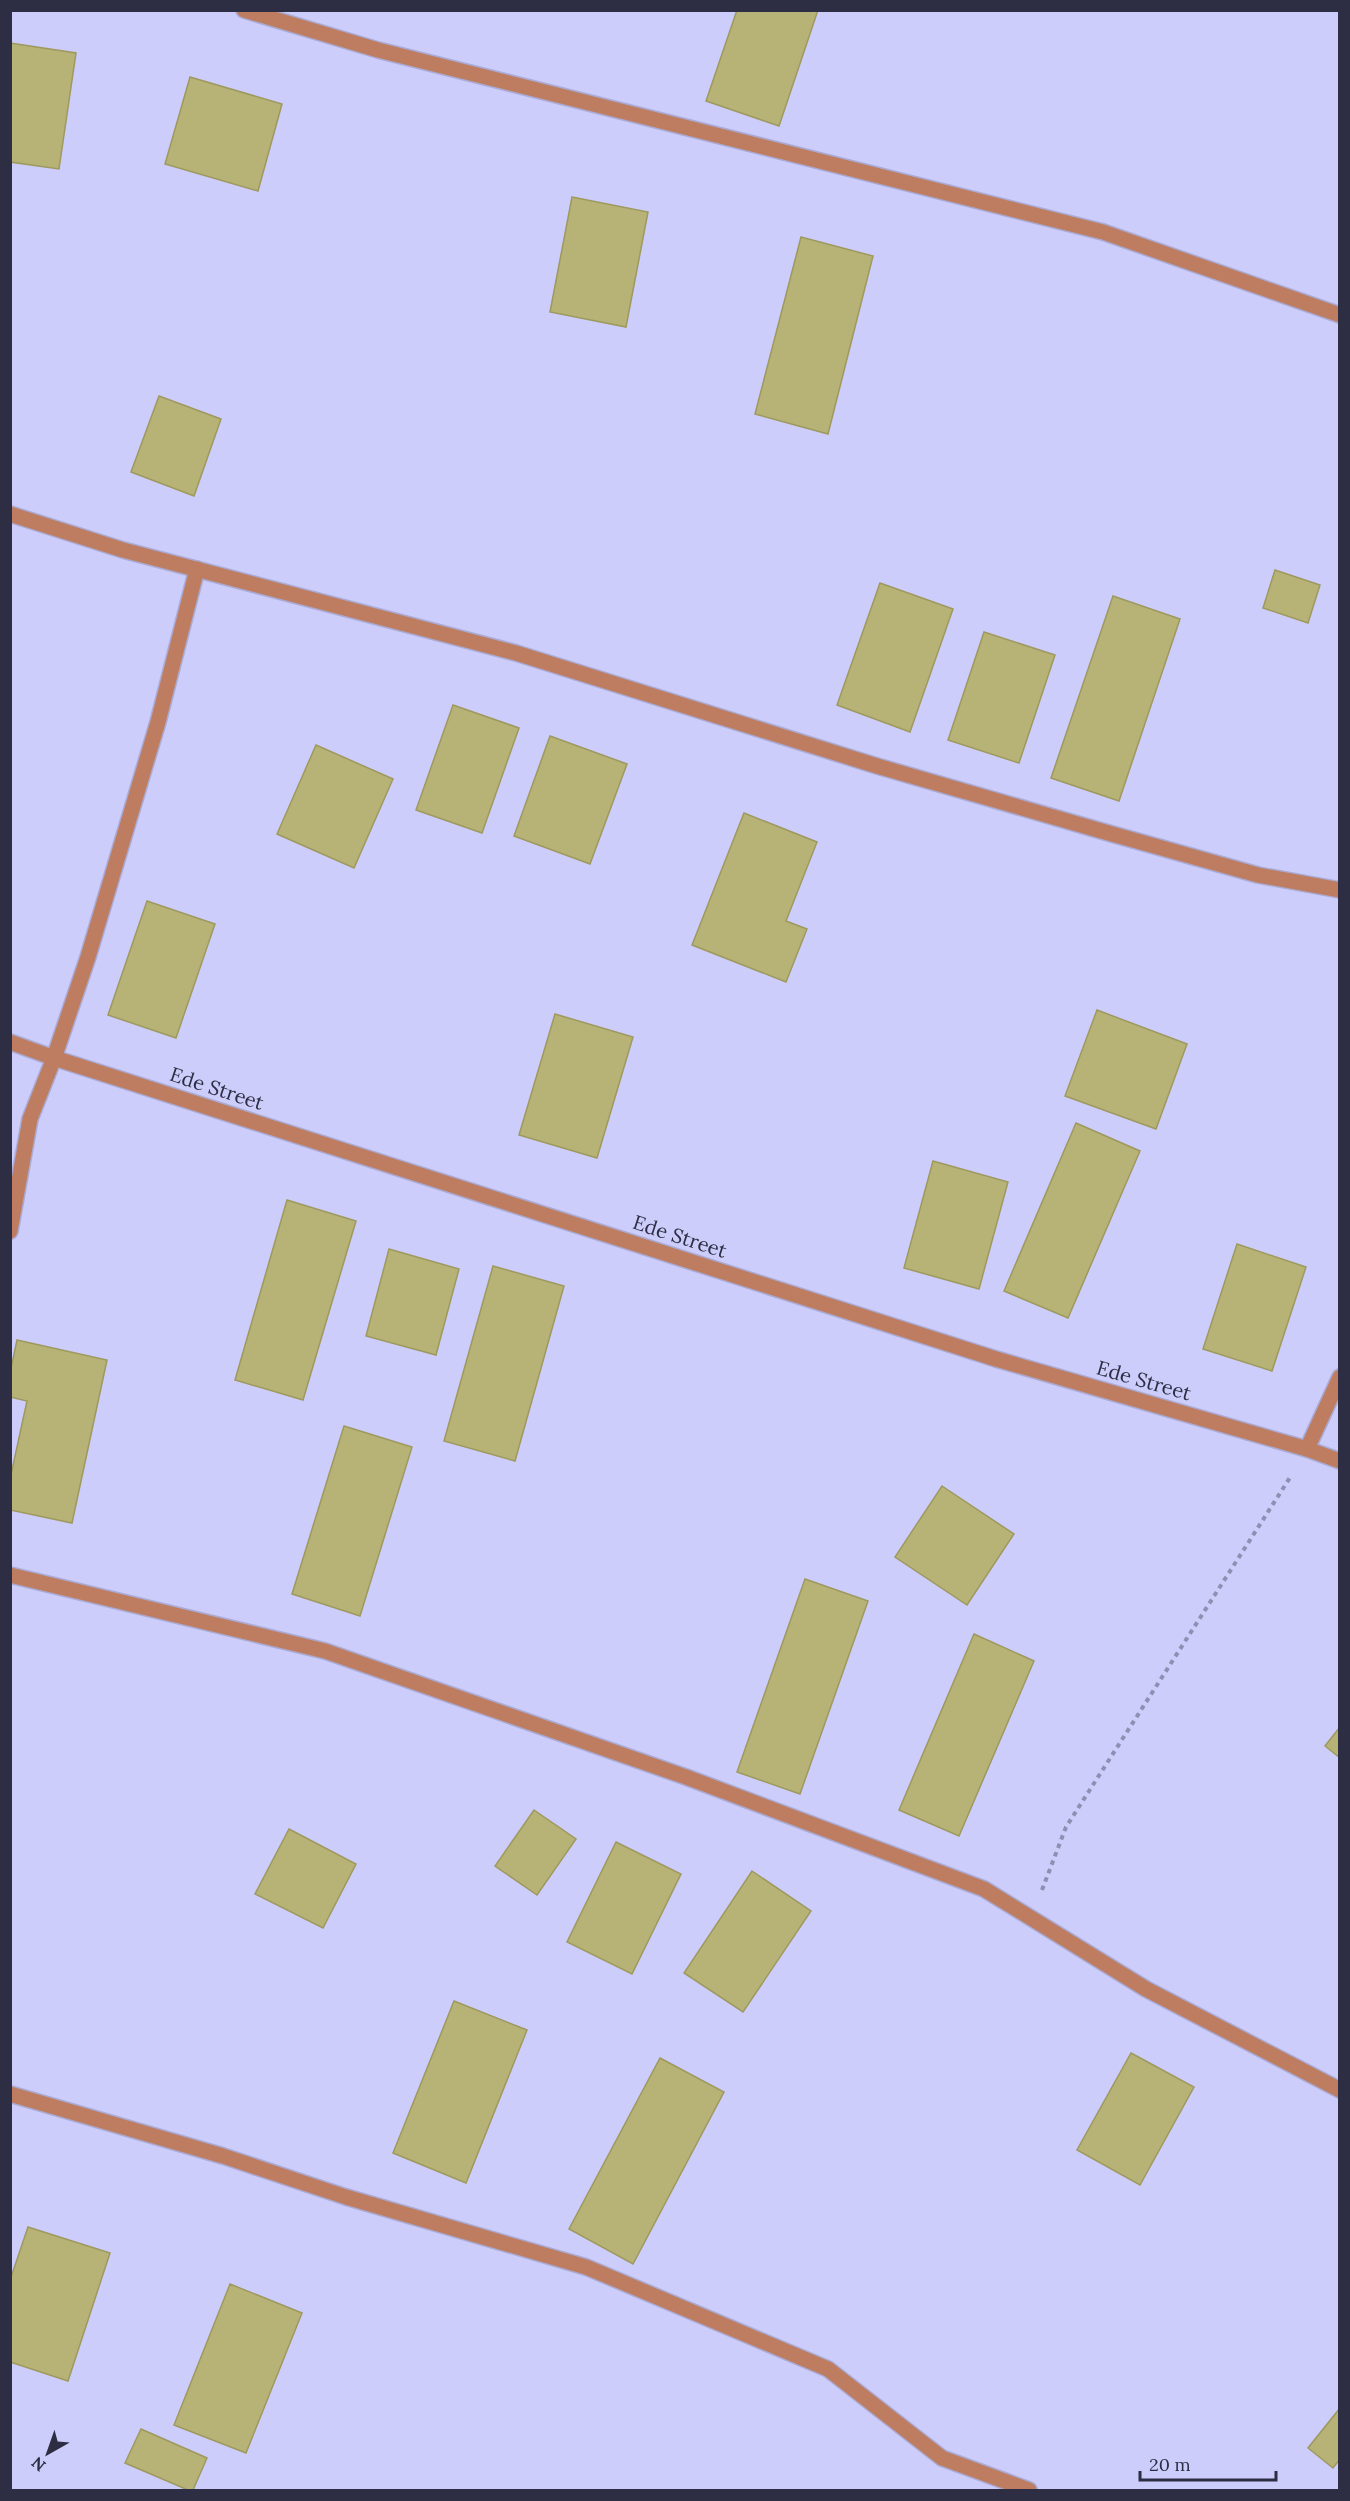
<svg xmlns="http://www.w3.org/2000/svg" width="1350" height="2501" font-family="Lora,serif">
	<rect width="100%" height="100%" fill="#cdcdfb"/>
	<g fill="#b7b276" stroke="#9e995e" stroke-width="1.5">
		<path d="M737,10H818L779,126L706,101Z"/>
		<path d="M10,43L76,53L59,169L10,162Z"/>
		<path d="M190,77L282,104L258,191L165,164Z"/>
		<path d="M572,197L648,212L626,327L550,312Z"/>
		<path d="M801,237L873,256L828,434L755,414Z"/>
		<path d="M159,396L221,419L194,496L131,472Z"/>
		<path d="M1275,570L1320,585L1308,623L1263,608Z"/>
		<path d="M880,583L953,609L910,732L837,705Z"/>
		<path d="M1113,596L1180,619L1119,801L1051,778Z"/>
		<path d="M984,632L1055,655L1019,763L948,740Z"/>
		<path d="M453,705L519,728L482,833L416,810Z"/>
		<path d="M550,736L627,764L590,864L514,836Z"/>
		<path d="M316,745L393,779L354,868L277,834Z"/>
		<path d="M744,813L817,842L786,921L807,929L786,982L692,945Z"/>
		<path d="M147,901L215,924L176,1038L108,1015Z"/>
		<path d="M1097,1010L1187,1044L1156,1129L1065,1096Z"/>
		<path d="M555,1014L633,1037L597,1158L519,1135Z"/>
		<path d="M1076,1123L1140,1151L1068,1318L1004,1291Z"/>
		<path d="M933,1161L1008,1182L979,1289L904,1268Z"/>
		<path d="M287,1200L356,1221L303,1400L235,1380Z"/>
		<path d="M1237,1244L1306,1267L1272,1371L1203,1349Z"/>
		<path d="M389,1249L459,1269L436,1355L366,1336Z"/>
		<path d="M493,1266L564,1286L515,1461L444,1441Z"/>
		<path d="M17,1340L107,1360L72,1523L10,1510V1479L27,1401L10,1397V1373Z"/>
		<path d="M344,1426L412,1447L360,1616L292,1594Z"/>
		<path d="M942,1486L1014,1534L967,1605L895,1557Z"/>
		<path d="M805,1579L868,1601L800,1794L737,1772Z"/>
		<path d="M974,1634L1034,1661L959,1836L899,1810Z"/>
		<path d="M1340,1727V1758L1325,1746Z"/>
		<path d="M534,1810L576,1839L537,1895L495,1866Z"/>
		<path d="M289,1829L356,1864L323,1928L255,1894Z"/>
		<path d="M616,1842L681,1874L632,1974L567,1942Z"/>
		<path d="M752,1871L811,1911L743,2012L684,1973Z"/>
		<path d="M454,2001L527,2030L466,2183L393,2153Z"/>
		<path d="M1131,2053L1194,2087L1140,2185L1077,2150Z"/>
		<path d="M660,2058L724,2092L633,2264L569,2229Z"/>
		<path d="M28,2227L110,2253L68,2381L10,2362V2280Z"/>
		<path d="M230,2284L302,2313L246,2453L174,2425Z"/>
		<path d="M1340,2408V2459L1333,2468L1308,2448Z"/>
		<path d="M141,2429L207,2458L193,2490H188L125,2463Z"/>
	</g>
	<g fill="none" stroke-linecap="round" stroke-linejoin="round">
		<defs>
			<g id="minor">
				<path d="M244,10L378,50L1103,232L1340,315"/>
				<path d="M10,514L123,550L516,653L877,766L1112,834L1258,875L1340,890"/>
				<path d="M10,1042L54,1058L996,1359L1307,1449L1340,1461"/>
				<path d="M10,1231L30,1119L54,1058L88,957L158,722L197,569"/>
				<path d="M1307,1449L1340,1377"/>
				<path d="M10,1575L325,1651L686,1777L984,1889L1146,1989L1340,2090"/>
				<path d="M10,2094L223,2156L346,2197L586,2267L828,2369L942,2458L1029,2490"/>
			</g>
		</defs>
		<use href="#minor" stroke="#aaaad3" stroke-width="18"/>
		<path stroke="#8f8fb4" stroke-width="4" stroke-dasharray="4.5 4.5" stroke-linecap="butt" d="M1042,1890L1066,1827L1291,1476"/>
		<use href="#minor" stroke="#be7d61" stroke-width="15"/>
	</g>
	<g text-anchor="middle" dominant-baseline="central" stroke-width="6" stroke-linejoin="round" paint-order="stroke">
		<g font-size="20" fill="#2d2d43" stroke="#cdcdfb">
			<text transform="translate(217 1088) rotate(18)">Ede Street</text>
			<text transform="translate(680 1236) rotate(18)">Ede Street</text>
			<text transform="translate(1144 1380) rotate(16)">Ede Street</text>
		</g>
	</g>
	<rect width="1350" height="2501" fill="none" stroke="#2d2d43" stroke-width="24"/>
	<g transform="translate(48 2453) rotate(220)" stroke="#cdcdfb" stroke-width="4.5" paint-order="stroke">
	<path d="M0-4.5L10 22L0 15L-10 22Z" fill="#2d2d43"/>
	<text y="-9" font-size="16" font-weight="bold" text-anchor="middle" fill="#2d2d43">N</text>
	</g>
	<path d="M1140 2471v9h136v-9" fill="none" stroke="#2d2d43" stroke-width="3"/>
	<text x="1149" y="2471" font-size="18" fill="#2d2d43" stroke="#cdcdfb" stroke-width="4.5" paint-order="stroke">20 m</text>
</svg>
